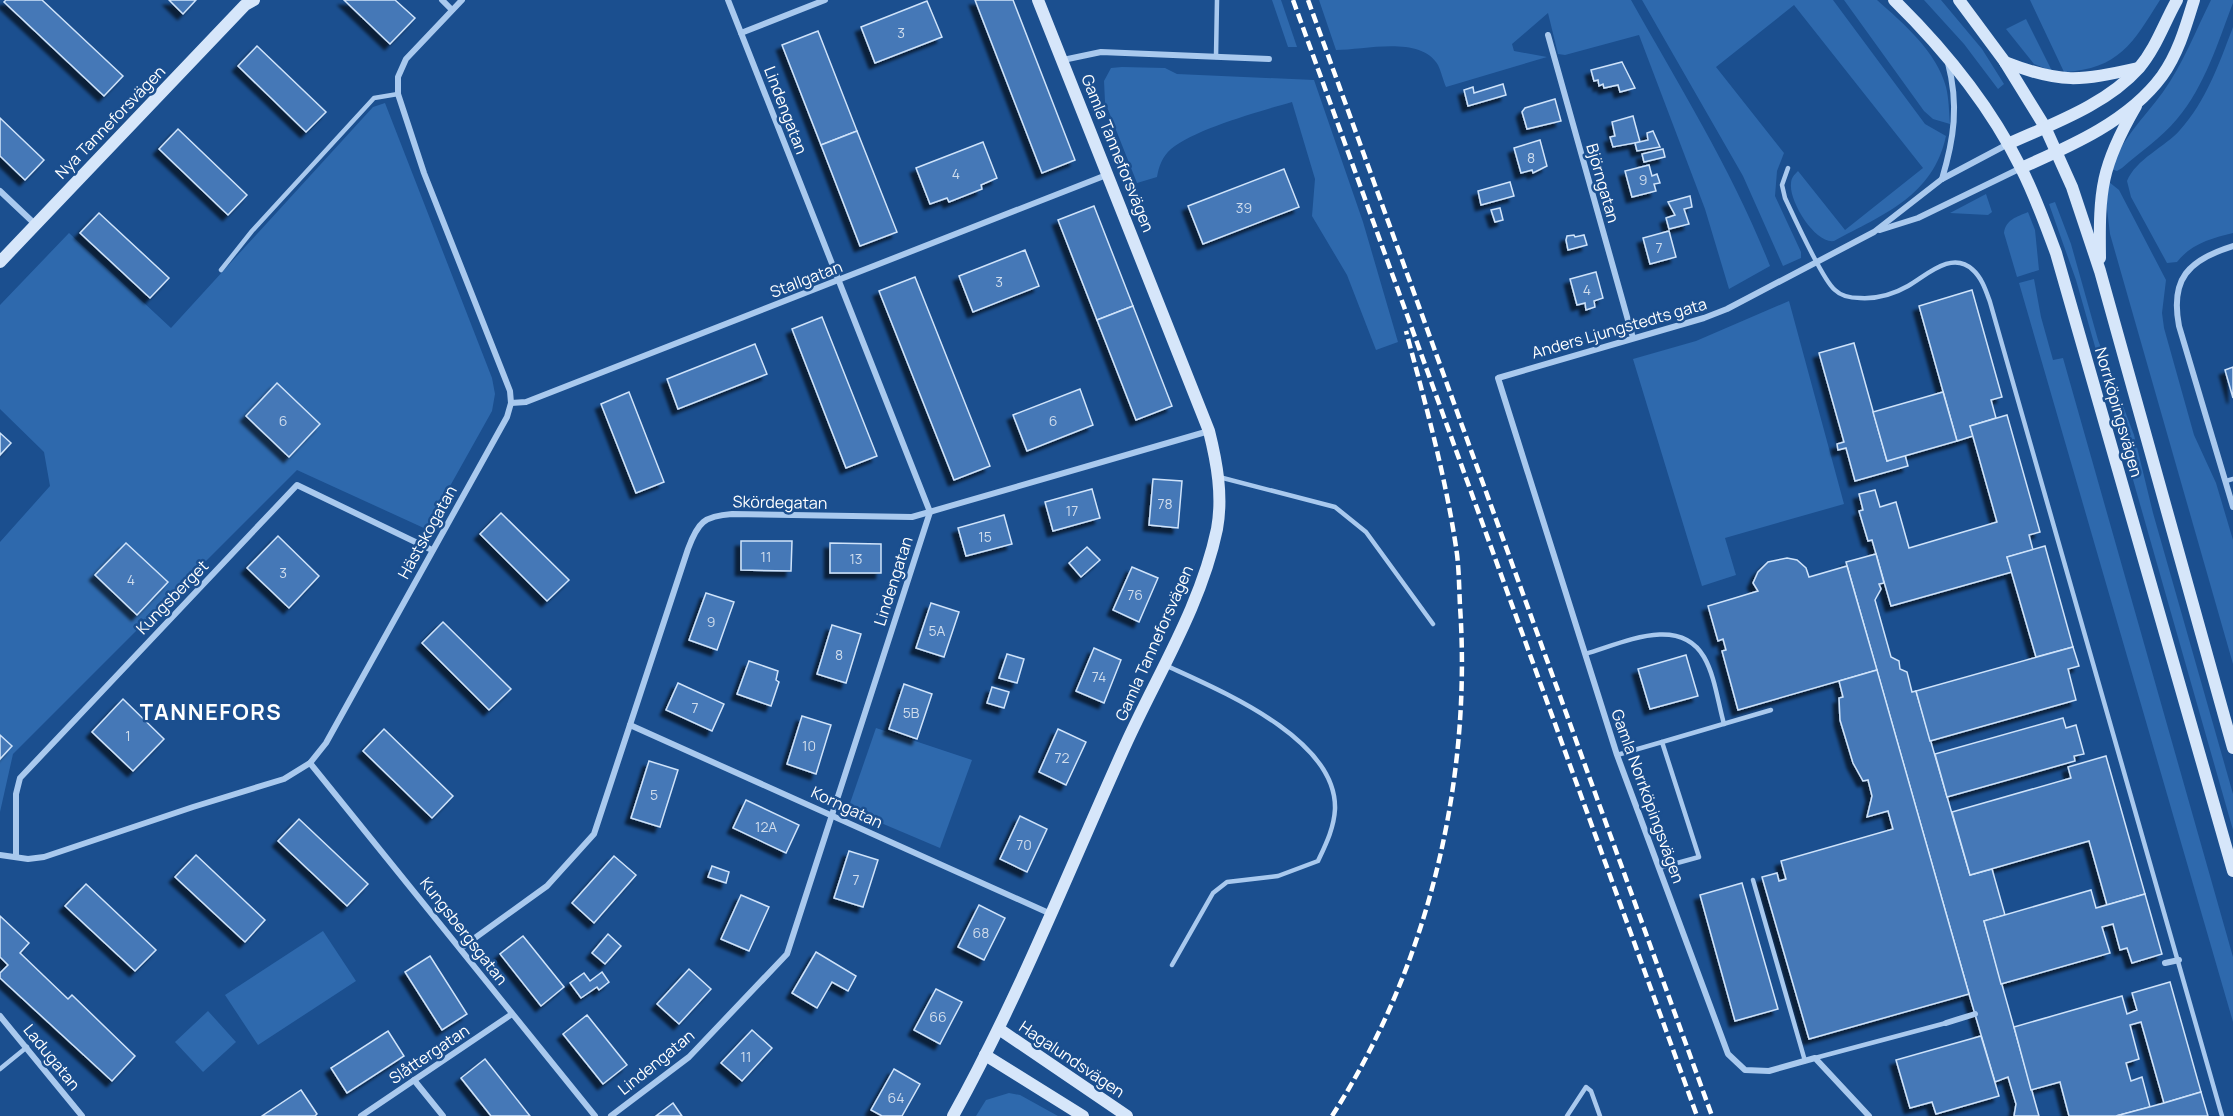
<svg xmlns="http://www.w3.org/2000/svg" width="2233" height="1116" font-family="Manrope,sans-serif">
	<defs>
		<filter id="shadow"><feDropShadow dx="-5.5" dy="5.5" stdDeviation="1.5" flood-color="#0009"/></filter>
	</defs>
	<rect width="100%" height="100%" fill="#1b4f8f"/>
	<g fill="#2e69ad">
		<path d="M1272,0H1281L1297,47H1288Z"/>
		<path d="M1319,0H1631C1680,87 1733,172 1770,266L1729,289L1705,209L1639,35L1565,55L1558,54L1548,13L1512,44L1514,51L1547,57L1446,87C1443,80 1441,71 1438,65C1421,35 1364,50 1336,50Z"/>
		<path d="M1642,0H1833L1925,124L1946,136C1933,196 1884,214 1834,241C1815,244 1789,201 1791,184C1791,178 1794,175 1798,171L1845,230L1923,168L1794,5L1716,67L1784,153L1777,171L1775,196L1801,252V258L1783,266L1743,176Z"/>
		<path d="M1844,0H1877C1903,23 1937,52 1946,87C1949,99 1949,112 1950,124L1933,119L1924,111Z"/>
		<path d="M1924,0H1941L1982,49L2004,84L1998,89L1964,44Z"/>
		<path d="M2030,0H2160C2133,43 2119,69 2064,72Z"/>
		<path d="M2211,0H2233V3C2218,42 2205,86 2177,119C2161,138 2140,152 2122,168L2117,171L2111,169C2123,137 2144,118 2163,92C2183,64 2196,30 2211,0Z"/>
		<path d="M2026,19L2052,71L2034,64L2006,29Z"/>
		<path d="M2233,27V233C2212,238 2191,244 2177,262L2167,263L2131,197L2127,181C2136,159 2165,147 2180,130C2206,101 2219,64 2233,27Z"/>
		<path d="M1122,67L1165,68L1177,74L1314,80L1363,222L1398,342L1376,350L1347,275L1312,216L1315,179L1292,102C1261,111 1195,129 1171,149C1162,157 1159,166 1157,177L1137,183L1105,102L1104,81L1111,68Z"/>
		<path d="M385,103L492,378L495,394L492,411L426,529L297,470L13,754L0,812V542L50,486L44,452L0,409V305L69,233L171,328L373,107Z"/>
		<path d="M2109,182L2119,190L2166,280L2162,313L2164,328L2194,435L2216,483L2233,540V664L2110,234L2106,201Z"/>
		<path d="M1986,194L1992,212L1988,215L1950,213Z"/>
		<path d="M2055,202L2071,244L2098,340L2134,435L2153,513L2233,794V830L2076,280L2049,204Z"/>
		<path d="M2028,212L2035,230L2039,270L2017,277L2004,233C2006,219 2017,217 2028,212Z"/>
		<path d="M2034,279L2041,317L2053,360L2063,358L2233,957V1022L2019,283Z"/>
		<path d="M1789,301L1844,504L1725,538L1736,575L1702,586L1633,359L1696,341Z"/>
		<path d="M876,728L972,760L940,848L848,809Z"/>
		<path d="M323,931L356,981L258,1045L225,995Z"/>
		<path d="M208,1011L236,1042L203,1072L175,1042Z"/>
		<path d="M1009,1093L1020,1095L1058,1116H976L986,1100Z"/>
	</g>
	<g fill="#4478b7" stroke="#cfe3fa" stroke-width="1.5" filter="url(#shadow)">
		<path d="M6,0H42L123,76L104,96L4,2Z"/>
		<path d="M169,0H196L183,14Z"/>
		<path d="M344,0H395L415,18L390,44Z"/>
		<path d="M975,0H1013L1075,160L1042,173Z"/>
		<path d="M927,1L942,37L875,63L861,27Z"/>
		<path d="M818,31L857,131L821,145L782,45Z"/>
		<path d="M257,46L326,112L306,132L238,66Z"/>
		<path d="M1622,62L1635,88L1620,92L1618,85L1604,88L1603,84L1599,86L1598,80L1594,81L1591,70Z"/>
		<path d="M1503,84L1506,95L1468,106L1464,90L1473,87L1474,93Z"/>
		<path d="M1555,99L1561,121L1527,129L1522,112L1525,108Z"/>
		<path d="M1633,116L1640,142L1613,147L1610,137L1615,136L1612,122Z"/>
		<path d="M0,118L44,160L25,180L0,156Z"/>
		<path d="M178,129L247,195L228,215L159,149Z"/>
		<path d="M857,131L897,232L860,246L821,145Z"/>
		<path d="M1653,131L1660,147L1637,151L1635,143L1648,140L1647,133Z"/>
		<path d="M1540,140L1547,166L1533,173L1532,170L1521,173L1514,148Z"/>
		<path d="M983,142L997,178L981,185L982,189L949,202L947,198L930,204L916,168Z"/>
		<path d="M1663,149L1665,157L1644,162L1642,154Z"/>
		<path d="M1649,165L1652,176L1657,174L1660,183L1654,184L1656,191L1632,197L1625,171Z"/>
		<path d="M1284,169L1299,207L1203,244L1188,206Z"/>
		<path d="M1510,182L1514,196L1481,205L1478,191Z"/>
		<path d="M1690,196L1692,207L1684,209L1689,224L1669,229L1666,218L1675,215L1668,202Z"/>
		<path d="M1094,206L1133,306L1097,320L1058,220Z"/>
		<path d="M1500,208L1503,220L1495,222L1491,210Z"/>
		<path d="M99,213L169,278L150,298L80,233Z"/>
		<path d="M1669,231L1676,257L1650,264L1643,238Z"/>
		<path d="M1574,235L1575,237L1584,235L1587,245L1568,250L1566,240L1567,236Z"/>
		<path d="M1025,250L1039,286L973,312L959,276Z"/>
		<path d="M1596,272L1603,298L1594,301L1595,307L1586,310L1585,303L1577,305L1570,279Z"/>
		<path d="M915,277L990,466L954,480L879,291Z"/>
		<path d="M1972,290L2002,397L1991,400L1996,418L1970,426L1973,436L1957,441L1919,306Z"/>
		<path d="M1133,306L1172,406L1136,420L1097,320Z"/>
		<path d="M822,317L877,456L846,468L792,329Z"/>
		<path d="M1854,343L1887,461L1905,455L1908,466L1855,481L1846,448L1838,450L1837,444L1844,442L1819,353Z"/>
		<path d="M755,344L767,374L678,409L667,379Z"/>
		<path d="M2233,367V398L2225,370Z"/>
		<path d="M277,383L320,424L289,457L246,416Z"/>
		<path d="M1080,389L1093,425L1027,451L1013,415Z"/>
		<path d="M629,392L664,482L636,493L601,404Z"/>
		<path d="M1943,392L1957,441L1887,461L1873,412Z"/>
		<path d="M2007,415L2040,532L2029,535L2033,550L2007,557L2012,572L1891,606L1872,540L1868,541L1859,511L1863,510L1859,494L1875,490L1880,507L1896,502L1909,548L1997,522L1970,426Z"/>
		<path d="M0,433L11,443L0,455Z"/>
		<path d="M1153,479L1182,481L1178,528L1149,525Z"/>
		<path d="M1092,489L1100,518L1053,531L1045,502Z"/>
		<path d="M501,513L569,580L547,601L480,534Z"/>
		<path d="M1004,515L1012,544L966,556L958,528Z"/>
		<path d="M278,536L319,576L289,608L247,568Z"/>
		<path d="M741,541H792L791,571L741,570Z"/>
		<path d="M126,543L168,582L137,615L95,575Z"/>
		<path d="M830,543L881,544V573H830Z"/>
		<path d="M2045,546L2073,647L2036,657L2007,557Z"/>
		<path d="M1087,547L1100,560L1081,577L1069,563Z"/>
		<path d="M1876,554L1884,583L1879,584L1881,589L1875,600L1891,657L1899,661L1900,669L1907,672L1912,692L1916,691L1970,875L1992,869L2005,915L1984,921L2039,1116H2014L2016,1104L2008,1077L1995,1082L1969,994L1846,562Z"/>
		<path d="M1787,558L1797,560L1806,568L1809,577L1847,566L1877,670L1738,710L1722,651L1726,650L1723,639L1718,641L1708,606L1758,591L1753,583L1758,572L1768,562Z"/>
		<path d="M1132,567L1158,578L1139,622L1113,610Z"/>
		<path d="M706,593L734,602L717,650L689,640Z"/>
		<path d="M931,603L959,612L944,657L916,648Z"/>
		<path d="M443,622L511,689L489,710L422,643Z"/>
		<path d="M832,625L861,634L846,683L817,674Z"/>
		<path d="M2073,647L2079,666L2068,669L2076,700L1930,741L1916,691Z"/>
		<path d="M1094,648L1121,660L1104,703L1076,691Z"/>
		<path d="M1007,654L1024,659L1017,683L999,678Z"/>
		<path d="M1686,655L1698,696L1650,709L1638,669Z"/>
		<path d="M749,661L778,671L776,680L779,682L771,706L737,694Z"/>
		<path d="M1877,670L1969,994L1809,1039L1762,877L1777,873L1779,881L1786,879L1781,861L1893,829L1888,811L1867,817L1872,796L1868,780L1863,781L1853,763L1840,720L1839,698L1843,697L1839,681Z"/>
		<path d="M678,683L724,704L712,731L666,710Z"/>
		<path d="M904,684L932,694L917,739L889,729Z"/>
		<path d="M992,687L1009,692L1004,708L987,703Z"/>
		<path d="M123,699L164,739L133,771L92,732Z"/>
		<path d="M802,716L831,725L816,774L787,764Z"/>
		<path d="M2063,718L2066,728L2076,725L2084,754L2074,756L2075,761L1947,797L1935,754Z"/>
		<path d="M384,729L453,796L432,818L363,751Z"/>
		<path d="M1058,729L1086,742L1066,785L1039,772Z"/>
		<path d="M0,735L12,746L0,759Z"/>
		<path d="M2106,756L2145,894L2107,905L2089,841L1970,875L1952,812L2071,778L2068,767Z"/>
		<path d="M649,761L678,770L660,827L631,818Z"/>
		<path d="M746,800L799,825L786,853L733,828Z"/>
		<path d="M1020,816L1047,829L1027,872L1000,859Z"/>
		<path d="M299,819L368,884L347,906L278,841Z"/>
		<path d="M849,851L878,860L863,907L834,898Z"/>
		<path d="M196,855L265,920L245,942L175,877Z"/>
		<path d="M614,856L636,875L594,923L572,903Z"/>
		<path d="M712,866L729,872L726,883L708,877Z"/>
		<path d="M1742,883L1778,1009L1735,1021L1700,895Z"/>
		<path d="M86,884L156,950L135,971L65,906Z"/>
		<path d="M2091,890L2096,908L2145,894L2162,954L2132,963L2127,948L2120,950L2113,924L2102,927L2110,953L2001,984L1984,921Z"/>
		<path d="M741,895L769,907L749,951L721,939Z"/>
		<path d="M979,905L1005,918L984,960L958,947Z"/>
		<path d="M0,916L29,943L20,953L68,999L72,995L135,1056L112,1081L0,978V973L8,965L0,957Z"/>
		<path d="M608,934L621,946L605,964L592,953Z"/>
		<path d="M523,936L564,987L541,1006L500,954Z"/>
		<path d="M816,952L856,976L848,991L832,982L817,1008L792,993Z"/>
		<path d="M430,956L467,1014L442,1030L405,972Z"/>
		<path d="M689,969L711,989L679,1024L657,1004Z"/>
		<path d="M602,972L609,982L599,990L597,987L581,998L570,983L584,973L590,981Z"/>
		<path d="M2170,982L2201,1092L2164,1103L2141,1022L2130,1025L2139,1059L2126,1063L2131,1081L2142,1077L2150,1107L2116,1116H2069L2060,1082L2031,1090L2014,1027L2122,996L2127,1014L2137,1010L2132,993Z"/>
		<path d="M936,989L962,1002L940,1044L914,1030Z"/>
		<path d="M587,1015L627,1065L603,1084L563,1034Z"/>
		<path d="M752,1030L772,1048L742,1081L721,1063Z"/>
		<path d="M388,1031L404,1056L347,1093L331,1068Z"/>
		<path d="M1981,1036L1999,1096L1936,1114L1932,1102L1910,1108L1896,1060Z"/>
		<path d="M485,1059L530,1116H491L461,1078Z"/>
		<path d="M894,1069L920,1084L902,1116H882L871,1110Z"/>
		<path d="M301,1090L317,1114L315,1116H262Z"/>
		<path d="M2201,1092L2208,1116H2116L2164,1103Z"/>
		<path d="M673,1103L682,1116H656Z"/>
	</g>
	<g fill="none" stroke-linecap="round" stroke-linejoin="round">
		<g stroke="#a9c9ee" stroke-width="4.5">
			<path d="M1216,57L1217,0"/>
			<path d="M1788,168L1782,185L1785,198C1793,215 1823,281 1835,290C1842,297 1851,298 1860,298C1877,299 1894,294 1908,286C1927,275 1952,250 1973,270C1982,278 1986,291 1990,302L2222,1116"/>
			<path d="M221,270L252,231L374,98L398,94"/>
			<path d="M1219,477L1335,507L1366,532L1433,624"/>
			<path d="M2226,481L2233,479"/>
			<path d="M1585,654C1621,644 1679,614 1704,657C1715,676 1718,703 1724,724"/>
			<path d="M1165,665C1219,690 1337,738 1335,809C1334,828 1326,844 1318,861L1278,876L1227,882L1213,893L1172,965"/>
			<path d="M1662,742L1771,710"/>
			<path d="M1617,755L1662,742L1699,857L1659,868"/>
			<path d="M1753,880L1805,1061"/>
			<path d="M1815,1058L1946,1023"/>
			<path d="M0,1069L27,1047"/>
			<path d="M1567,1116L1586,1087L1591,1091L1600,1116"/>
		</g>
		<g stroke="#a9c9ee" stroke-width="6">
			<path d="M442,0L452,10"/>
			<path d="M741,33L825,0"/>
			<path d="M1548,35L1633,338"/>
			<path d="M1063,60L1101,52L1269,59"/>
			<path d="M1942,179C1954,139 1959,105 1948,63"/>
			<path d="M0,191L36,225"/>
			<path d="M1880,230L1918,218L2021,168"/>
			<path d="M2233,246C2188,260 2170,279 2179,326L2233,507"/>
			<path d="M511,403L526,402L1109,174"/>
			<path d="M630,725L1051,914"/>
			<path d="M310,763L595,1116"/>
			<path d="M0,855L28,859L44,857L193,807L284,779L310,763L326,743L507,417L511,403L510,391L424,173L398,94V77L406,59L462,0"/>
			<path d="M16,857V794L20,778L297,485L432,550"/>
			<path d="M461,948L547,886L594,834L688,549C698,522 704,516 732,514L912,517L1209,431"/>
			<path d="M2165,963L2179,960"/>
			<path d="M0,1016L82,1116"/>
			<path d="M1946,1023L1975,1014"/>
			<path d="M414,1080L443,1116"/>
			<path d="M361,1116L512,1014"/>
			<path d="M611,1116L689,1057L787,954L930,512L728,0"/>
			<path d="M1869,1116L1815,1058L1769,1071L1745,1070L1728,1054L1617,755L1498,378L1704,318L1727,309L1874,232L1942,179L2008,144"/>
		</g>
		<g stroke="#d6e6fa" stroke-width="12">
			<path d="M1894,0C1943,48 1990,106 2021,168C2035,195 2045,224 2056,253L2233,871"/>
			<path d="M1959,0L2005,62L2045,127L2072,187L2100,271L2233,748"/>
			<path d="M2005,62C2061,84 2080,81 2138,68"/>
			<path d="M2008,144C2052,124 2106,105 2139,68C2156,48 2164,23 2177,0"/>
			<path d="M2021,168C2071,146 2129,121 2162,76C2178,54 2186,26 2194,0"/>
			<path d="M2100,258C2099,190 2101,166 2136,106"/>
			<path d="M0,262L245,5L254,0"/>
			<path d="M999,1029L1127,1116"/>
			<path d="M985,1055L1083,1116"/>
			<path d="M953,1116C1019,997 1069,870 1125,746C1157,675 1201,606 1217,529C1223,496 1217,463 1209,431L1038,0"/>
		</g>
		<g stroke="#fff" stroke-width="4.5" stroke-dasharray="10 4.5" stroke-linecap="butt">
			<path d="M1293,0L1697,1116"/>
			<path d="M1308,0L1712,1116"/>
			<path d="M1332,1116C1428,967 1472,782 1460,606C1459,586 1459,566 1456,547C1445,474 1425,402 1406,331"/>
		</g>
	</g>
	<g text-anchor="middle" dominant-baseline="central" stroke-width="5" stroke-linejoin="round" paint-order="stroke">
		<g font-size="14" fill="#d0dded">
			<text x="901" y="32">3</text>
			<text x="1531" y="157">8</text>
			<text x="956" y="173">4</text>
			<text x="1643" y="179">9</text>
			<text x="1244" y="207">39</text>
			<text x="1659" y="247">7</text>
			<text x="999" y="281">3</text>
			<text x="1587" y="289">4</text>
			<text x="283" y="420">6</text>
			<text x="1053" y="420">6</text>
			<text x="1165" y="503">78</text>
			<text x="1072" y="510">17</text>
			<text x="985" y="536">15</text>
			<text x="766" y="556">11</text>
			<text x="856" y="558">13</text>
			<text x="283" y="572">3</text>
			<text x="131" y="579">4</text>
			<text x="1135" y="594">76</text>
			<text x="711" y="621">9</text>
			<text x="937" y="630">5A</text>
			<text x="839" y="654">8</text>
			<text x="1099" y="676">74</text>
			<text x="695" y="707">7</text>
			<text x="911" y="712">5B</text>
			<text x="128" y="735">1</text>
			<text x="809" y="745">10</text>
			<text x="1062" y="757">72</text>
			<text x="654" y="794">5</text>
			<text x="766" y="826">12A</text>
			<text x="1024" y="844">70</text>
			<text x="856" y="879">7</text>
			<text x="981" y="932">68</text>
			<text x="938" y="1016">66</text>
			<text x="746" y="1056">11</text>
			<text x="896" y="1097">64</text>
		</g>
		<g font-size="16" fill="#fff" stroke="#1b4f8f">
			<text transform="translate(786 110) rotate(69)">Lindengatan</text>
			<text transform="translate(110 122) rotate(-46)">Nya Tanneforsvägen</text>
			<text transform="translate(1118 153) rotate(68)">Gamla Tanneforsvägen</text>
			<text transform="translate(1603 183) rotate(74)">Björngatan</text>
			<text transform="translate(806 279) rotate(-21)">Stallgatan</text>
			<text transform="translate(1619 328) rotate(-16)">Anders Ljungstedts gata</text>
			<text transform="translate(2119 412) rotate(74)">Norrköpingsvägen</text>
			<text transform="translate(780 502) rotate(1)">Skördegatan</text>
			<text transform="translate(427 532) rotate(-61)">Hästskogatan</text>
			<text transform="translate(893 581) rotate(-72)">Lindengatan</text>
			<text transform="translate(172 597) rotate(-46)">Kungsberget</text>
			<text transform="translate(1154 643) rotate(-66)">Gamla Tanneforsvägen</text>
			<text transform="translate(1648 796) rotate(70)">Gamla Norrköpingsvägen</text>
			<text transform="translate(847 807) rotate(25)">Korngatan</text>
			<text transform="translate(464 931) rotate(52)">Kungsbergsgatan</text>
			<text transform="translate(429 1054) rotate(-34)">Slåttergatan</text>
			<text transform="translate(52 1057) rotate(51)">Ladugatan</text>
			<text transform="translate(1072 1059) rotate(34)">Hagalundsvägen</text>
			<text transform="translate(656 1062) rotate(-39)">Lindengatan</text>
		</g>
		<g font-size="22" font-weight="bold" letter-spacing="1.5" fill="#fff" stroke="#1b4f8f">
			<text x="211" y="712">TANNEFORS</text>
		</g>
	</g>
</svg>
